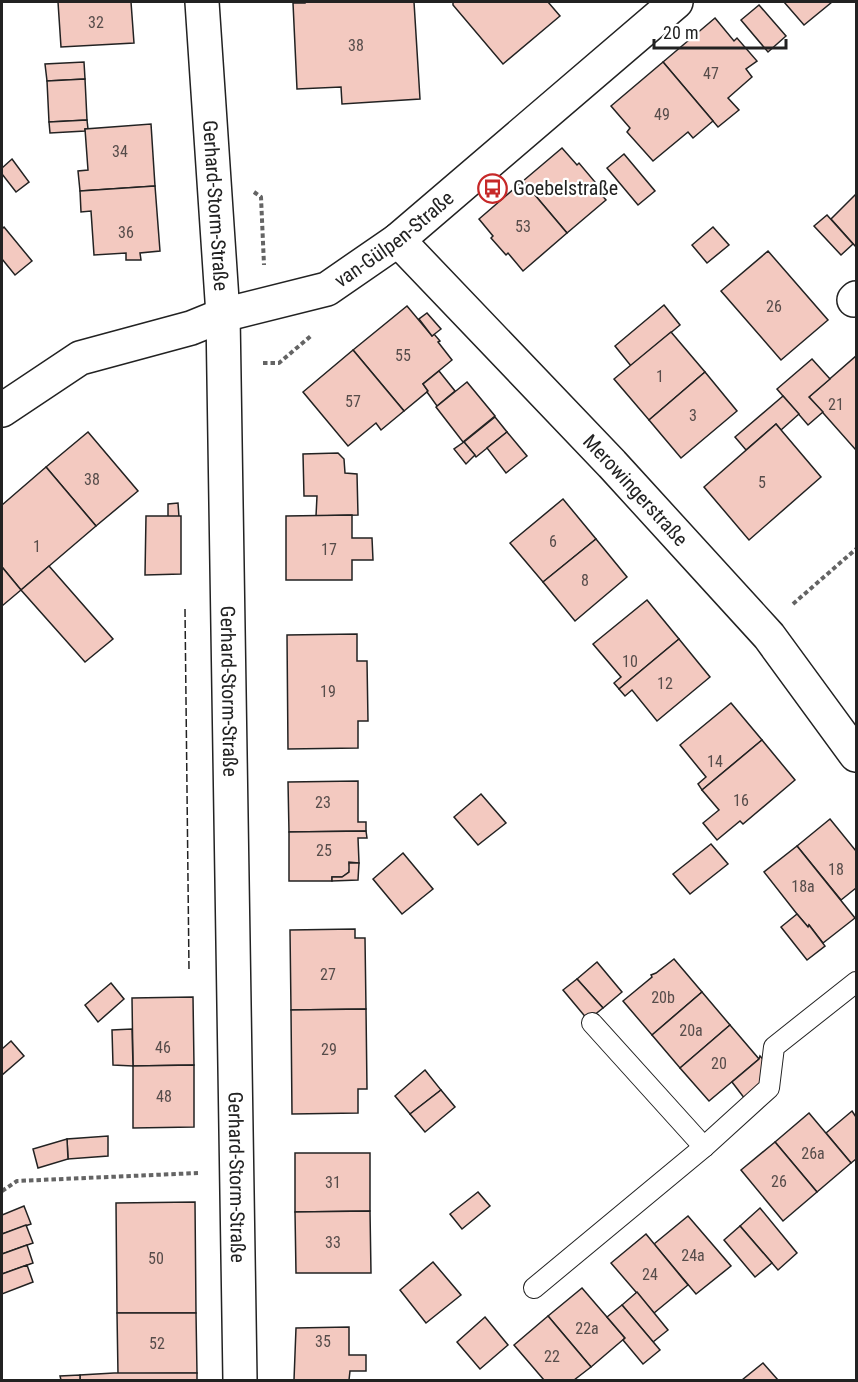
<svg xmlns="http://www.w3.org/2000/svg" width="858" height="1382" font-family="'Roboto Condensed',sans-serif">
	<rect width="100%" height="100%" fill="#fff"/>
	<g fill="#f3c9c0" stroke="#222" stroke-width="1.5">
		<path d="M58,2H131L134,43L61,47Z"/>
		<path d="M305,2H414L420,99L342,104L341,87L297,89L293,3H305Z"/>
		<path d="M453,2H548L560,16L503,64L453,5Z"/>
		<path d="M784,2H832L804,25Z"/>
		<path d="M759,5L786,36L768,52L741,20Z"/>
		<path d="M715,18L734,41L737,38L757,61L746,69L752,77L728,98L739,110L718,127L663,62Z"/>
		<path d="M84,62L85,79L47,81L45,64Z"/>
		<path d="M663,62L713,121L693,138L688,132L653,161L627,132L630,128L611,106Z"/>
		<path d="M85,79L87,120L49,122L47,81Z"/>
		<path d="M87,120L88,129H85V131L50,133L49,122Z"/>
		<path d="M151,124L155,186L80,191L78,171L88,170L85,129Z"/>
		<path d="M562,148L577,165L579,163L595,182L592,184L606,200L567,233L523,181Z"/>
		<path d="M624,154L655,191L638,205L607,168Z"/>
		<path d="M12,159L29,182L16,192L2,174V168Z"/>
		<path d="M523,181L567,233L523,271L508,253L506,255L491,238L493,236L479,219Z"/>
		<path d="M155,186L160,251L140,253L141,260H126V253L94,255L91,211L81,212L80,191Z"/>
		<path d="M856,194V247L831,219Z"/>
		<path d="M827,215L853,244L841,255L814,226Z"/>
		<path d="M4,227L32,261L15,275L2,259V229Z"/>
		<path d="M713,227L729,245L707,263L692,245Z"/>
		<path d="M768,251L828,320L781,360L721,291Z"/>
		<path d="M664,305L680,325L631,366L615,346Z"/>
		<path d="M407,306L432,336L434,334L440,341L438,342L452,360L423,384L428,391L404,411L353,350Z"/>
		<path d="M427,313L441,329L432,336L419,319Z"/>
		<path d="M671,332L705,372L649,420L614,379Z"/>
		<path d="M353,350L404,411L381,430L376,423L348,446L303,392Z"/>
		<path d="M856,356V448L855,449L809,397Z"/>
		<path d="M812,359L830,379L809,397L823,412L808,425L777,389Z"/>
		<path d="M439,371L455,391L437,406L427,392L428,391L423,384Z"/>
		<path d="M705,372L737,411L681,458L649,420Z"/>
		<path d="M467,382L495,416L463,442L436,407Z"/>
		<path d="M783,396L799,414L781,430L776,424L746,450L735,437Z"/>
		<path d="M495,417L507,432L476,457L464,442Z"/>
		<path d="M776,424L821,477L749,540L704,487Z"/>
		<path d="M88,432L138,491L96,526L46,467Z"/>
		<path d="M507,432L527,456L506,473L487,448Z"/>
		<path d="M464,442L475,455L466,464L454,449Z"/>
		<path d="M338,453L344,459L345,473L357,474L358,515L316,516L317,496H304L303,454Z"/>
		<path d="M46,467L96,526L21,590L2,567V505Z"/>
		<path d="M563,499L596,539L543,582L510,543Z"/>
		<path d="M178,503L179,517H168V504Z"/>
		<path d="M352,515V538H372L373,560H352V580H286V516Z"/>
		<path d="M146,516H181V574L145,575Z"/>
		<path d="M596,539L627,577L575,621L543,582Z"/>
		<path d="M49,566L113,639L85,662L21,590Z"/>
		<path d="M2,567L21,590L2,606Z"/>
		<path d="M647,600L679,639L619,689L614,683L621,677L593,644Z"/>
		<path d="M357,634V661H367L368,721H358V748L288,749L287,635Z"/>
		<path d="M679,639L710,677L657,721L632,690L625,696L619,689Z"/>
		<path d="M731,703L762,740L702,790L698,784L706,777L680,745Z"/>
		<path d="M762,740L795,780L743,824L740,821L717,840L703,823L719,810L702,790Z"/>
		<path d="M358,781V822H366V831L289,832L288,782Z"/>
		<path d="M481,794L506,823L478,845L454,817Z"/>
		<path d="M830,819L856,851V888L841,900L797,846Z"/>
		<path d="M366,831L367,838H358L359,863L349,862L350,868L349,872L345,875L342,877H332V881H289V832Z"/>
		<path d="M711,844L728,864L690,894L673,874Z"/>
		<path d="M797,846L855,918L823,943L809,925L808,927L797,914L764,872Z"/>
		<path d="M403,853L433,889L402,914L373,879Z"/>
		<path d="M349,863H359L358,880L332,881V877H342L349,872Z"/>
		<path d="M797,914L808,927L809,925L825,946L807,960L781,927Z"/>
		<path d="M355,929V938H365L366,1009L291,1010L290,930Z"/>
		<path d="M674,959L702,992L652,1035L623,1001L652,977L651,975L656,973Z"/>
		<path d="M597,962L622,992L603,1008L577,979Z"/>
		<path d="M577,979L603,1008L588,1020L563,990Z"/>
		<path d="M111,983L124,999L98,1022L85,1005Z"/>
		<path d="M702,992L730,1025L680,1068L652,1035Z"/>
		<path d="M193,997L194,1065L133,1066L132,998Z"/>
		<path d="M366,1009L367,1089H358V1113L292,1114L291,1010Z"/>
		<path d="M730,1025L759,1059L709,1101L680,1068Z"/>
		<path d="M132,1029L133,1066L113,1065L112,1030Z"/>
		<path d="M11,1041L24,1056L2,1075V1049Z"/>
		<path d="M760,1056L769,1066L760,1087L745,1099L732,1082L759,1059Z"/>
		<path d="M194,1065V1127L133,1128V1066Z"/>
		<path d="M425,1070L441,1090L410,1114L395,1096Z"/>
		<path d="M441,1090L455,1107L425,1132L410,1114Z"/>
		<path d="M852,1111L856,1117V1159L851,1163L826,1133Z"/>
		<path d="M809,1113L851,1163L817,1192L775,1142Z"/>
		<path d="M108,1136V1156L68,1159L67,1139Z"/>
		<path d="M67,1139L68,1159L38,1168L33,1149Z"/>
		<path d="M775,1142L817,1192L783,1221L741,1170Z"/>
		<path d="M295,1153H370V1211L295,1212Z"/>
		<path d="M478,1192L490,1206L462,1229L450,1214Z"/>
		<path d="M195,1202L196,1313H117L116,1203Z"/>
		<path d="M24,1206L31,1224L2,1234V1215Z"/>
		<path d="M760,1208L797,1253L778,1270L740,1226Z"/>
		<path d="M370,1211L371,1273H296L295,1212Z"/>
		<path d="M688,1216L731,1266L696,1294L654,1244Z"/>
		<path d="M26,1225L33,1243L2,1254V1234Z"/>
		<path d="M740,1226L772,1263L755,1277L724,1240Z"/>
		<path d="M646,1234L688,1285L654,1313L611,1263Z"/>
		<path d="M27,1245L33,1263L2,1274V1254Z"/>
		<path d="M433,1262L461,1295L426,1323L400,1290Z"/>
		<path d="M27,1265L33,1282L2,1294V1274Z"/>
		<path d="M582,1288L625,1338L591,1367L548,1316Z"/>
		<path d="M637,1292L668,1330L653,1342L622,1305Z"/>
		<path d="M622,1305L660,1350L643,1364L623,1340L625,1338L607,1317Z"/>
		<path d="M117,1313H196L197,1373L118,1374Z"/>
		<path d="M548,1316L591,1367L574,1380H544L514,1345Z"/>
		<path d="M485,1317L508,1345L480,1369L457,1342Z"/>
		<path d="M349,1327V1355H366V1371H350L349,1380H294L296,1328Z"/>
		<path d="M763,1363L778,1380H742Z"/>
		<path d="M114,1373H197V1380H80V1375Z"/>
		<path d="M80,1375V1380H61L60,1376Z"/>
	</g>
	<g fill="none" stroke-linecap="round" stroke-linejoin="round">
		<defs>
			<g id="lane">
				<path d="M592,1023L704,1147"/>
				<path d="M534,1288L704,1147L769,1088L774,1047L856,982"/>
			</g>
			<g id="street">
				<path id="s1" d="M202,2L223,315L240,1380"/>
				<path id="s2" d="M398,240L612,464L769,636L856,755"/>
				<path d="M854,300L856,298"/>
				<path id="s3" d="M2,410L80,358L191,328L223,315L327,289L398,240L676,2"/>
			</g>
		</defs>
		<use href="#lane" stroke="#222" stroke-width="22"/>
		<use href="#street" stroke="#222" stroke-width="36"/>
		<g stroke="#646464" stroke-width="4" stroke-dasharray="4.5 3" stroke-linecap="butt">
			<path d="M254,192L261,197L264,265"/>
			<path d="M263,363H279L312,335"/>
			<path d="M793,604L856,549"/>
			<path d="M2,1191L17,1181L198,1173"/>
		</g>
		<use href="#lane" stroke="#fff" stroke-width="20"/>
		<use href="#street" stroke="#fff" stroke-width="33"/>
		<path stroke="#222" stroke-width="1.5" stroke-dasharray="8 3" stroke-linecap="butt" d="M185,609L189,970"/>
	</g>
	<defs>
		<symbol id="bus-ring" viewBox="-11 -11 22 22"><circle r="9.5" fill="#fff" stroke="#c62828" stroke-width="1.5"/><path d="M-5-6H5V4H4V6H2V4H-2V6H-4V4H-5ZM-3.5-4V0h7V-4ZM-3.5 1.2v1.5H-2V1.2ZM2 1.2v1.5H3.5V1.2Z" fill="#c62828"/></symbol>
	</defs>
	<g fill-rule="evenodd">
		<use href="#bus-ring" x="476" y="172" width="33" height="33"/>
	</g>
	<g text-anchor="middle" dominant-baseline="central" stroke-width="4.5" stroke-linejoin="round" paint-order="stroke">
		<g font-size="16" fill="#564c4a">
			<text x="96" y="22">32</text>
			<text x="356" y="45">38</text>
			<text x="711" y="73">47</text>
			<text x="662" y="114">49</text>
			<text x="120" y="151">34</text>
			<text x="523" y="226">53</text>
			<text x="126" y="232">36</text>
			<text x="774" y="306">26</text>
			<text x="403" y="355">55</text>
			<text x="660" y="376">1</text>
			<text x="353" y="401">57</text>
			<text x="836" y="404">21</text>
			<text x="693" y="415">3</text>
			<text x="92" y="479">38</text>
			<text x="762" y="482">5</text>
			<text x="553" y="541">6</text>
			<text x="37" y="546">1</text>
			<text x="329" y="549">17</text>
			<text x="585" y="580">8</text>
			<text x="630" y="661">10</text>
			<text x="665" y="683">12</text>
			<text x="328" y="691">19</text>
			<text x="715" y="761">14</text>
			<text x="741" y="800">16</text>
			<text x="323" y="802">23</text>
			<text x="324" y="850">25</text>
			<text x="836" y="869">18</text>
			<text x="803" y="886">18a</text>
			<text x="328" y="974">27</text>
			<text x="663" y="997">20b</text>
			<text x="691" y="1030">20a</text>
			<text x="163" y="1047">46</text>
			<text x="329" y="1049">29</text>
			<text x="719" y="1063">20</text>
			<text x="164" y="1096">48</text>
			<text x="813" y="1153">26a</text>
			<text x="779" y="1181">26</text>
			<text x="333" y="1182">31</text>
			<text x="333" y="1242">33</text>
			<text x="693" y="1255">24a</text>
			<text x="156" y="1258">50</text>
			<text x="650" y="1274">24</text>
			<text x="587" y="1328">22a</text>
			<text x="323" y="1341">35</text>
			<text x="157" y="1343">52</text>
			<text x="552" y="1356">22</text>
		</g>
		<g font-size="20" fill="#222" stroke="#fff" text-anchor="start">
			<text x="513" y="188">Goebelstraße</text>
		</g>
		<g font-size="20" fill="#222" stroke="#fff">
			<text stroke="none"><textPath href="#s1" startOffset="204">Gerhard-Storm-Straße</textPath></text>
			<text stroke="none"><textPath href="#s3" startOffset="434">van-Gülpen-Straße</textPath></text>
			<text stroke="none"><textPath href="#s2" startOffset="345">Merowingerstraße</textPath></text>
			<text stroke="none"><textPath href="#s1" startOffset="690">Gerhard-Storm-Straße</textPath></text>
			<text stroke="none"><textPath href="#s1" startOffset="1176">Gerhard-Storm-Straße</textPath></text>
		</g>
	</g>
	<rect width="858" height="1382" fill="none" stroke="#222222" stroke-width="6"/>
	<path d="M654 39v9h132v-9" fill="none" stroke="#222222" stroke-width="3"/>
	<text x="663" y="39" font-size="18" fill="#222222" stroke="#ffffff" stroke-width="4.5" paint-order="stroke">20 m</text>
</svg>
